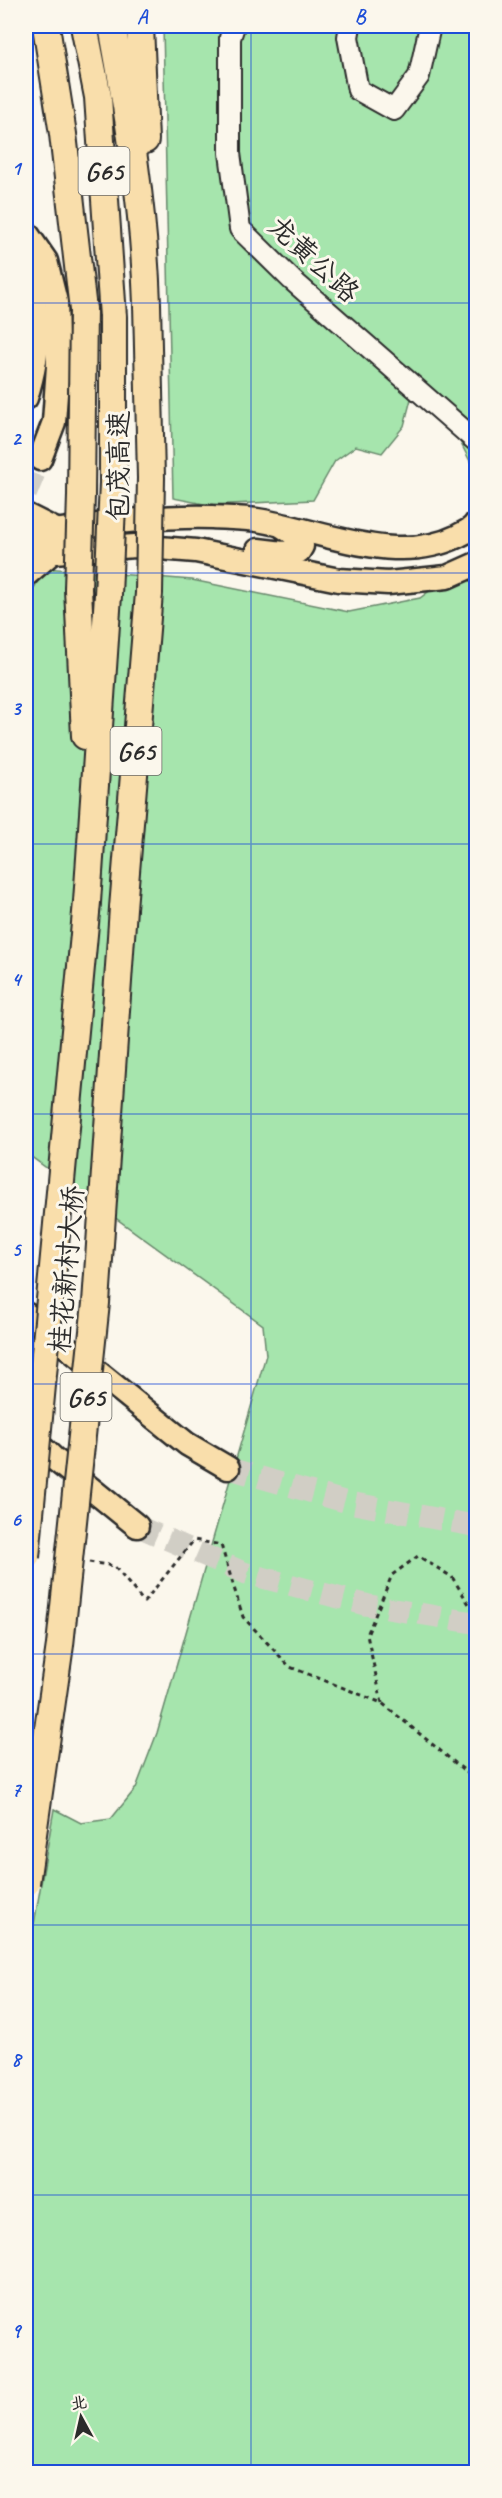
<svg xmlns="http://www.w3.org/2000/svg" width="502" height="2498" font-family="Caveat,'LXGW WenKai TC',sans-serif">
	<rect width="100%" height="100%" fill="#fbf7ec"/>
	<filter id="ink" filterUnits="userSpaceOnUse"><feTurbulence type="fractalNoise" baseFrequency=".0167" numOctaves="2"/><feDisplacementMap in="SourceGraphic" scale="12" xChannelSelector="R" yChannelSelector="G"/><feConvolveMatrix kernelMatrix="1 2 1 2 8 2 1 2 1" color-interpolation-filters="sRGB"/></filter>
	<g filter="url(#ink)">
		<g fill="#a6e5ad" stroke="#68886c" stroke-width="1.5">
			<path d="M163,26H476V473L452,426L420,396L411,399L404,426L382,453L356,446L335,461L313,500L209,505L173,498Z"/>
			<path d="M476,556V2472H26V1970L54,1809L81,1823L111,1819L136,1788L157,1733L266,1355L263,1325L26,1153V603L45,568L192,580L349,612L420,598Z"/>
		</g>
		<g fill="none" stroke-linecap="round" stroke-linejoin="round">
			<g stroke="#d1cec5" stroke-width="22" stroke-dasharray="22 11" stroke-linecap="butt">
				<path d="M26,494L40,459"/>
				<path d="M228,1468L346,1502L476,1526"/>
				<path d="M137,1526L245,1573L367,1605L476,1623"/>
			</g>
			<defs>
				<g id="secondary">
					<path d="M234,26L230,38V153L240,229L292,280L476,441"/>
					<path d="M350,26L348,37L358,90L394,110L419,76L430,26"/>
				</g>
				<g id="primary">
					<path d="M26,232L46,261L56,302L58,366L54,422L40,459"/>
					<path d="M26,265C40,316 42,347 26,398"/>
					<path d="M26,515L58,531"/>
					<path d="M26,535C86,527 150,515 212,517C227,518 243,518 257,520C322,530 395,567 458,536C465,532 472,530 476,523"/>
					<path d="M258,550L283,553L299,551L302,546L301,539L282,526"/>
					<path d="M26,554L135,546L196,551L339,580L388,583L447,577L476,564"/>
					<path d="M26,575L55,550"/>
					<path d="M26,1314L187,1444L228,1468"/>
					<path d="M27,1433L53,1458L137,1526"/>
				</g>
				<g id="highway">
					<path d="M46,26L63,134L83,310"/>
					<path d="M84,26L98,97L113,317"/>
					<path d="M112,26C129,118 144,210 147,304"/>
					<path d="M140,26L145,140"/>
					<path d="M78,589L85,736"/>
					<path d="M87,902L108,595"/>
					<path d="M123,908L149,593"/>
				</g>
			</defs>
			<use href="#secondary" stroke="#2b2b2b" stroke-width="24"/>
			<use href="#primary" stroke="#2b2b2b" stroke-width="27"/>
			<use href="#highway" stroke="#2b2b2b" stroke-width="30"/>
			<g stroke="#2b2b2b" stroke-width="3" stroke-dasharray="4.5 4.5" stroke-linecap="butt">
				<path d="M89,1562L114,1566L144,1602L194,1540L221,1545L243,1617L290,1667L382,1703L476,1780"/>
				<path d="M382,1703L367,1635L392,1575L418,1556L452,1577L474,1612H476"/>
			</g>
			<use href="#secondary" stroke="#fbf7ec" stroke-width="20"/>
			<use href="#primary" stroke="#f9deab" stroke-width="22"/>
			<use href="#highway" stroke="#f9deab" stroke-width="26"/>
			<defs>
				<g id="highway-bridge">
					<path d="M147,304L151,478L149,593"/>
					<path d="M78,589L81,496L83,310"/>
					<path d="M108,595L113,483V317"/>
					<path d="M26,1557L87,902"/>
					<path d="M26,1883L60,1645L96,1303L123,908"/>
				</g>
			</defs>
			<use href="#highway-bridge" stroke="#2b2b2b" stroke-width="30" stroke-linecap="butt"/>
			<use href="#highway-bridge" stroke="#f9deab" stroke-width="26"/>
		</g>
	</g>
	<path fill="none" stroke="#1d4ed8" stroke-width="1.5" stroke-opacity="0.55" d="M251,26V2472M26,303H476M26,573H476M26,844H476M26,1114H476M26,1384H476M26,1654H476M26,1925H476M26,2195H476"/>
	<g text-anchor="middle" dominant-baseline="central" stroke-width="6" stroke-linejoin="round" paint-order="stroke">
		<g fill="#fbf7ec" stroke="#696865" stroke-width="1.5">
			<rect x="78.5" y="147" width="51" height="48" rx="4.5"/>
			<rect x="110.5" y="727" width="51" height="48" rx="4.5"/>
			<rect x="60.5" y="1373" width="51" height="48" rx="4.5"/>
		</g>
		<g font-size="27" font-weight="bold" fill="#2b2b2b">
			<text x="104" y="171">G65</text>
			<text x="136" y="751">G65</text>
			<text x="86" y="1397">G65</text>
		</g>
		<g font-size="28" fill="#2b2b2b" stroke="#fbf7ec">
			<text transform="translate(314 259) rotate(43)">龙黄公路</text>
			<text transform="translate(118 466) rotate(-90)">包茂高速</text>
			<text transform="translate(66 1269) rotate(-85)">桂花新村大桥</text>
		</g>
	</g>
	<rect width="502" height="2498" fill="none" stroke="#fbf7ec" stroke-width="66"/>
	<g transform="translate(81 2417) rotate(352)" stroke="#fbf7ec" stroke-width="4.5" paint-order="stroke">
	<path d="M0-4.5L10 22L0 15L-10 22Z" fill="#2b2b2b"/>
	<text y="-9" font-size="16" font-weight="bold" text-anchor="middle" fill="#2b2b2b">北</text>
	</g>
	<rect x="33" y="33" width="436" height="2432" fill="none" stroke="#1d4ed8" stroke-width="2"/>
	<g font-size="20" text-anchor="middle" font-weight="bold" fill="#1d4ed8">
		<text x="142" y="23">A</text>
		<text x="360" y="23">B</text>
		<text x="16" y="175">1</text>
		<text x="16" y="445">2</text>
		<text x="16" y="715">3</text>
		<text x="16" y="986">4</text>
		<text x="16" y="1256">5</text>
		<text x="16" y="1526">6</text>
		<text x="16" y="1796">7</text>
		<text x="16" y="2066">8</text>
		<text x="16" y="2337">9</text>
	</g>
</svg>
